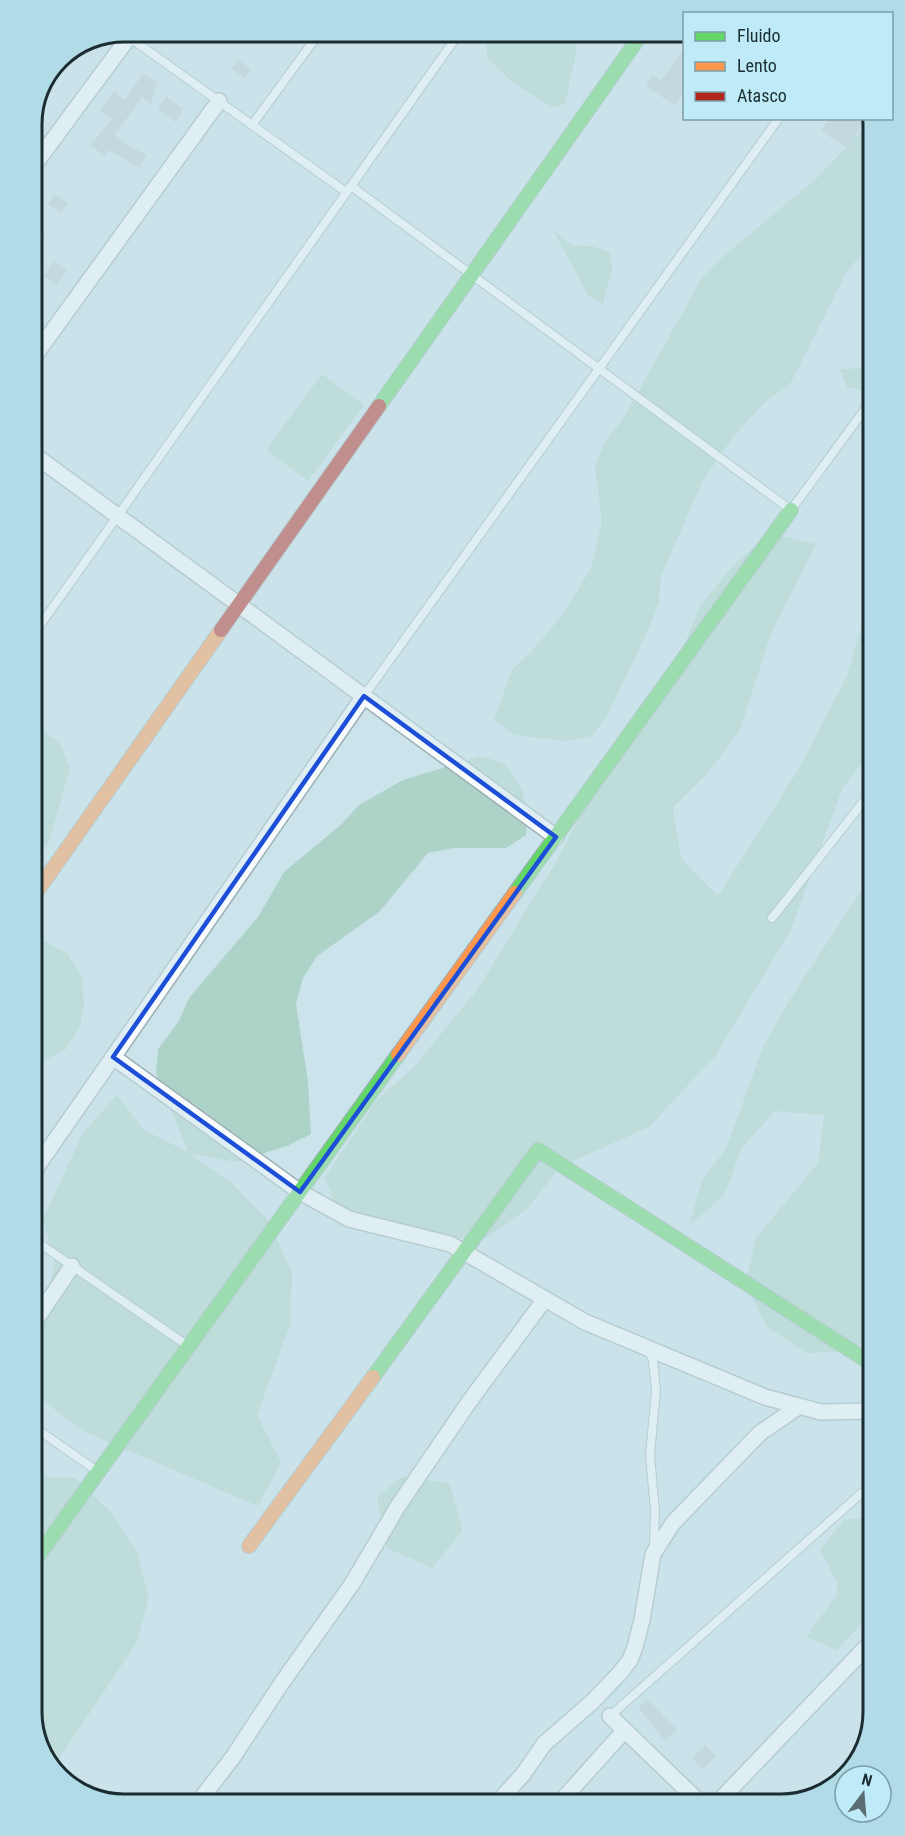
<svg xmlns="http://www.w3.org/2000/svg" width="905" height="1836" font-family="'Roboto Condensed',sans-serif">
	<rect width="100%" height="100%" fill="#cbe3ea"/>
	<g fill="#add2c8">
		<path d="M488,32H578L576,53L565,104L552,107L516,85L487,58L486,43Z"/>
		<path d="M867,125V247L846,273L790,384L765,402L733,437L702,482L661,576L659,601L651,624L607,716L592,736L566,741L514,735L494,720L512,670L532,651L564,613L591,568L602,521L595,465L605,442L623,419L702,278L720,259L818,177Z"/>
		<path d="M553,230L574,247C588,244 597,247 610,253L612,268L603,304L588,295Z"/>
		<path d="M868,368V391L847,387L840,369Z"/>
		<path d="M322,374L364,405L308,481L266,450Z"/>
		<path d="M769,533L816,544L771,633L740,730L708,773L673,808L681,858L718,896L800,767L846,678L869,603V753L842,789L791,930L715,1056L649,1127L560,1167L528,1208L486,1238L386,1237L342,1225L325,1177L377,1100L414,1067L477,990L557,860L603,771L664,696L700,606L732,567Z"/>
		<path d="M34,726L60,743L70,768L49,842L35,857Z"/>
		<path d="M482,756L505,764L521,786L527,810L526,835L506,848H453L428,853L379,912L317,956L303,978L296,1004L308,1082L311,1134L287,1146L236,1162L190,1154L232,1183L269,1221L292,1273L290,1325L257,1415L281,1462L258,1506L83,1431L46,1403L37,1379V1330L55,1265L43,1219L83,1133L117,1095L144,1130L188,1152L156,1073L158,1049L179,1021L189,998L258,917L284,872L342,824L359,805L403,780Z"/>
		<path d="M870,877L872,1333L854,1351L806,1353L766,1326L745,1283L756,1238L818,1163L824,1115L775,1111L741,1149L725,1194L689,1226L702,1180L726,1149L763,1047L787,1004Z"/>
		<path d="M45,941L68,954L82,977L84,1003L80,1027L65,1050L36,1064L35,947Z"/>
		<path d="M37,1476L75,1478L111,1512L137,1552L149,1598L136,1644L54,1766L38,1747Z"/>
		<path d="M402,1477L449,1483L463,1530L432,1568L387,1548L377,1497Z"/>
		<path d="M873,1517V1612L837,1650L806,1637L836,1596L837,1583L820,1549L844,1520Z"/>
	</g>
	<g fill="#bacbd3">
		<path d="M684,50V92L675,106L646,86L653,75L661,80Z"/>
		<path d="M238,60L251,69L245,79L231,69Z"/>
		<path d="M143,73L157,83L151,104L142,97L115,135L134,150L135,148L147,156L139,168L109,150L104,156L90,145L112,119L100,111L114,91L125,100Z"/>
		<path d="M166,97L184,109L175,122L158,109Z"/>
		<path d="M829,118H866L848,149L821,131Z"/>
		<path d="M55,194L68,203L61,213L48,204Z"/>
		<path d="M32,224L46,234L32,253Z"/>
		<path d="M54,261L67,270L57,285L44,276Z"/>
		<path d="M648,1699L677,1730L665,1741L638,1707Z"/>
		<path d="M705,1745L716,1757L703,1769L692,1758Z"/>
	</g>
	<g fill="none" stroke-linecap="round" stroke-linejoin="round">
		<defs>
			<g id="lane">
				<path d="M122,32L346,192"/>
				<path d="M252,125L320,32"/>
				<path d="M351,186L791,510L868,405"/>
				<path d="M34,634L460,32"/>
				<path d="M364,696L779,118"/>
				<path d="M772,918L870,793"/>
				<path d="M36,1241L188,1346"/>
				<path d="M648,1350L653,1360L656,1390L650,1455L655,1511L654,1546"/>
				<path d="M37,1429L97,1471"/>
				<path d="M610,1716L873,1483"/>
			</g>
			<g id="street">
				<path d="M32,168L129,37"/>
				<path d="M33,358L219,101"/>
				<path d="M33,454L556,837"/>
				<path d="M113,1057L300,1192L349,1219L450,1244L585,1322L765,1397L821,1412L872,1411"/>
				<path d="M36,1168L364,696"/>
				<path d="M37,1318L72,1266"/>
				<path d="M610,1716L696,1799"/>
				<path d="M722,1798L873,1640"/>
				<path d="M562,1800L625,1730"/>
				<path d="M499,1801L524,1773L544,1744L592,1702L619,1674L630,1660L635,1647L642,1620L653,1554L673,1523L760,1433L798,1407"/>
				<path d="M197,1804L233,1757L281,1684L352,1584L398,1506L469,1402L545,1299"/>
			</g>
			<g id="fast">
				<path d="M379,406L643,32"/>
				<path d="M515,893L791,510"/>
				<path d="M373,1377L538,1150L872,1364"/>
				<path d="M38,1556L398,1055"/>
			</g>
			<g id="slow">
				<path d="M35,894L221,630"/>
				<path d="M398,1055L515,893"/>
				<path d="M249,1546L373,1377"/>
			</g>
			<path id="jam" d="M221,630L379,406"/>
		</defs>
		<use href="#lane" stroke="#9cafb4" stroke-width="10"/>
		<use href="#street" stroke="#9cafb4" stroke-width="18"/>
		<use href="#fast" stroke="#9cafb4" stroke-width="16"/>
		<use href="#slow" stroke="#9cafb4" stroke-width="16"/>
		<use href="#jam" stroke="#9cafb4" stroke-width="16"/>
		<use href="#lane" stroke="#f7fbfc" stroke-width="8"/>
		<use href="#street" stroke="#f7fbfc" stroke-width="15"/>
		<use href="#fast" stroke="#63d668" stroke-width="14"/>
		<use href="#slow" stroke="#ff974d" stroke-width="14"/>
		<use href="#jam" stroke="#b3261e" stroke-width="14"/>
	</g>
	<path d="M0 0H905V1836H0ZM364,696L556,837L300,1192L113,1057Z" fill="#cbe3ea" fill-opacity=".55" fill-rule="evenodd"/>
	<path fill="none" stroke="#1d4ed8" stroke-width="4.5" stroke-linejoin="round" d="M364,696L556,837L300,1192L113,1057Z"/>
	<path d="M0 0H905V1836H0ZM124 42H781A82 82 0 0 1 863 124V1712A82 82 0 0 1 781 1794H124A82 82 0 0 1 42 1712V124A82 82 0 0 1 124 42Z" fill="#b1dce7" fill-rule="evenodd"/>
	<path fill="none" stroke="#1b2d31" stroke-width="3" d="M124 42H781A82 82 0 0 1 863 124V1712A82 82 0 0 1 781 1794H124A82 82 0 0 1 42 1712V124A82 82 0 0 1 124 42Z"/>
	<rect x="683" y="12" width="210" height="108" fill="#beebf7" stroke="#7d9fa8" stroke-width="1.5"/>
	<rect x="695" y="32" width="30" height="9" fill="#63d668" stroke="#7d9fa8" stroke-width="1.5"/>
	<text x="737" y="42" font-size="18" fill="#1b2d31">Fluido</text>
	<rect x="695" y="62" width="30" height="9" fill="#ff974d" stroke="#7d9fa8" stroke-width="1.5"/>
	<text x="737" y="72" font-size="18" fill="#1b2d31">Lento</text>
	<rect x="695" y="92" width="30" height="9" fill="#b3261e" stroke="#7d9fa8" stroke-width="1.5"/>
	<text x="737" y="102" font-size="18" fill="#1b2d31">Atasco</text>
	<g transform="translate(863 1794) rotate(16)"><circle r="28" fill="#beebf7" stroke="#7d9fa8" stroke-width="1.5"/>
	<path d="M0-4.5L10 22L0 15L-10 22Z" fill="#596d72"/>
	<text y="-9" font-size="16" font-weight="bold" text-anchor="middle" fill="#1b2d31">N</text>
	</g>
</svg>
